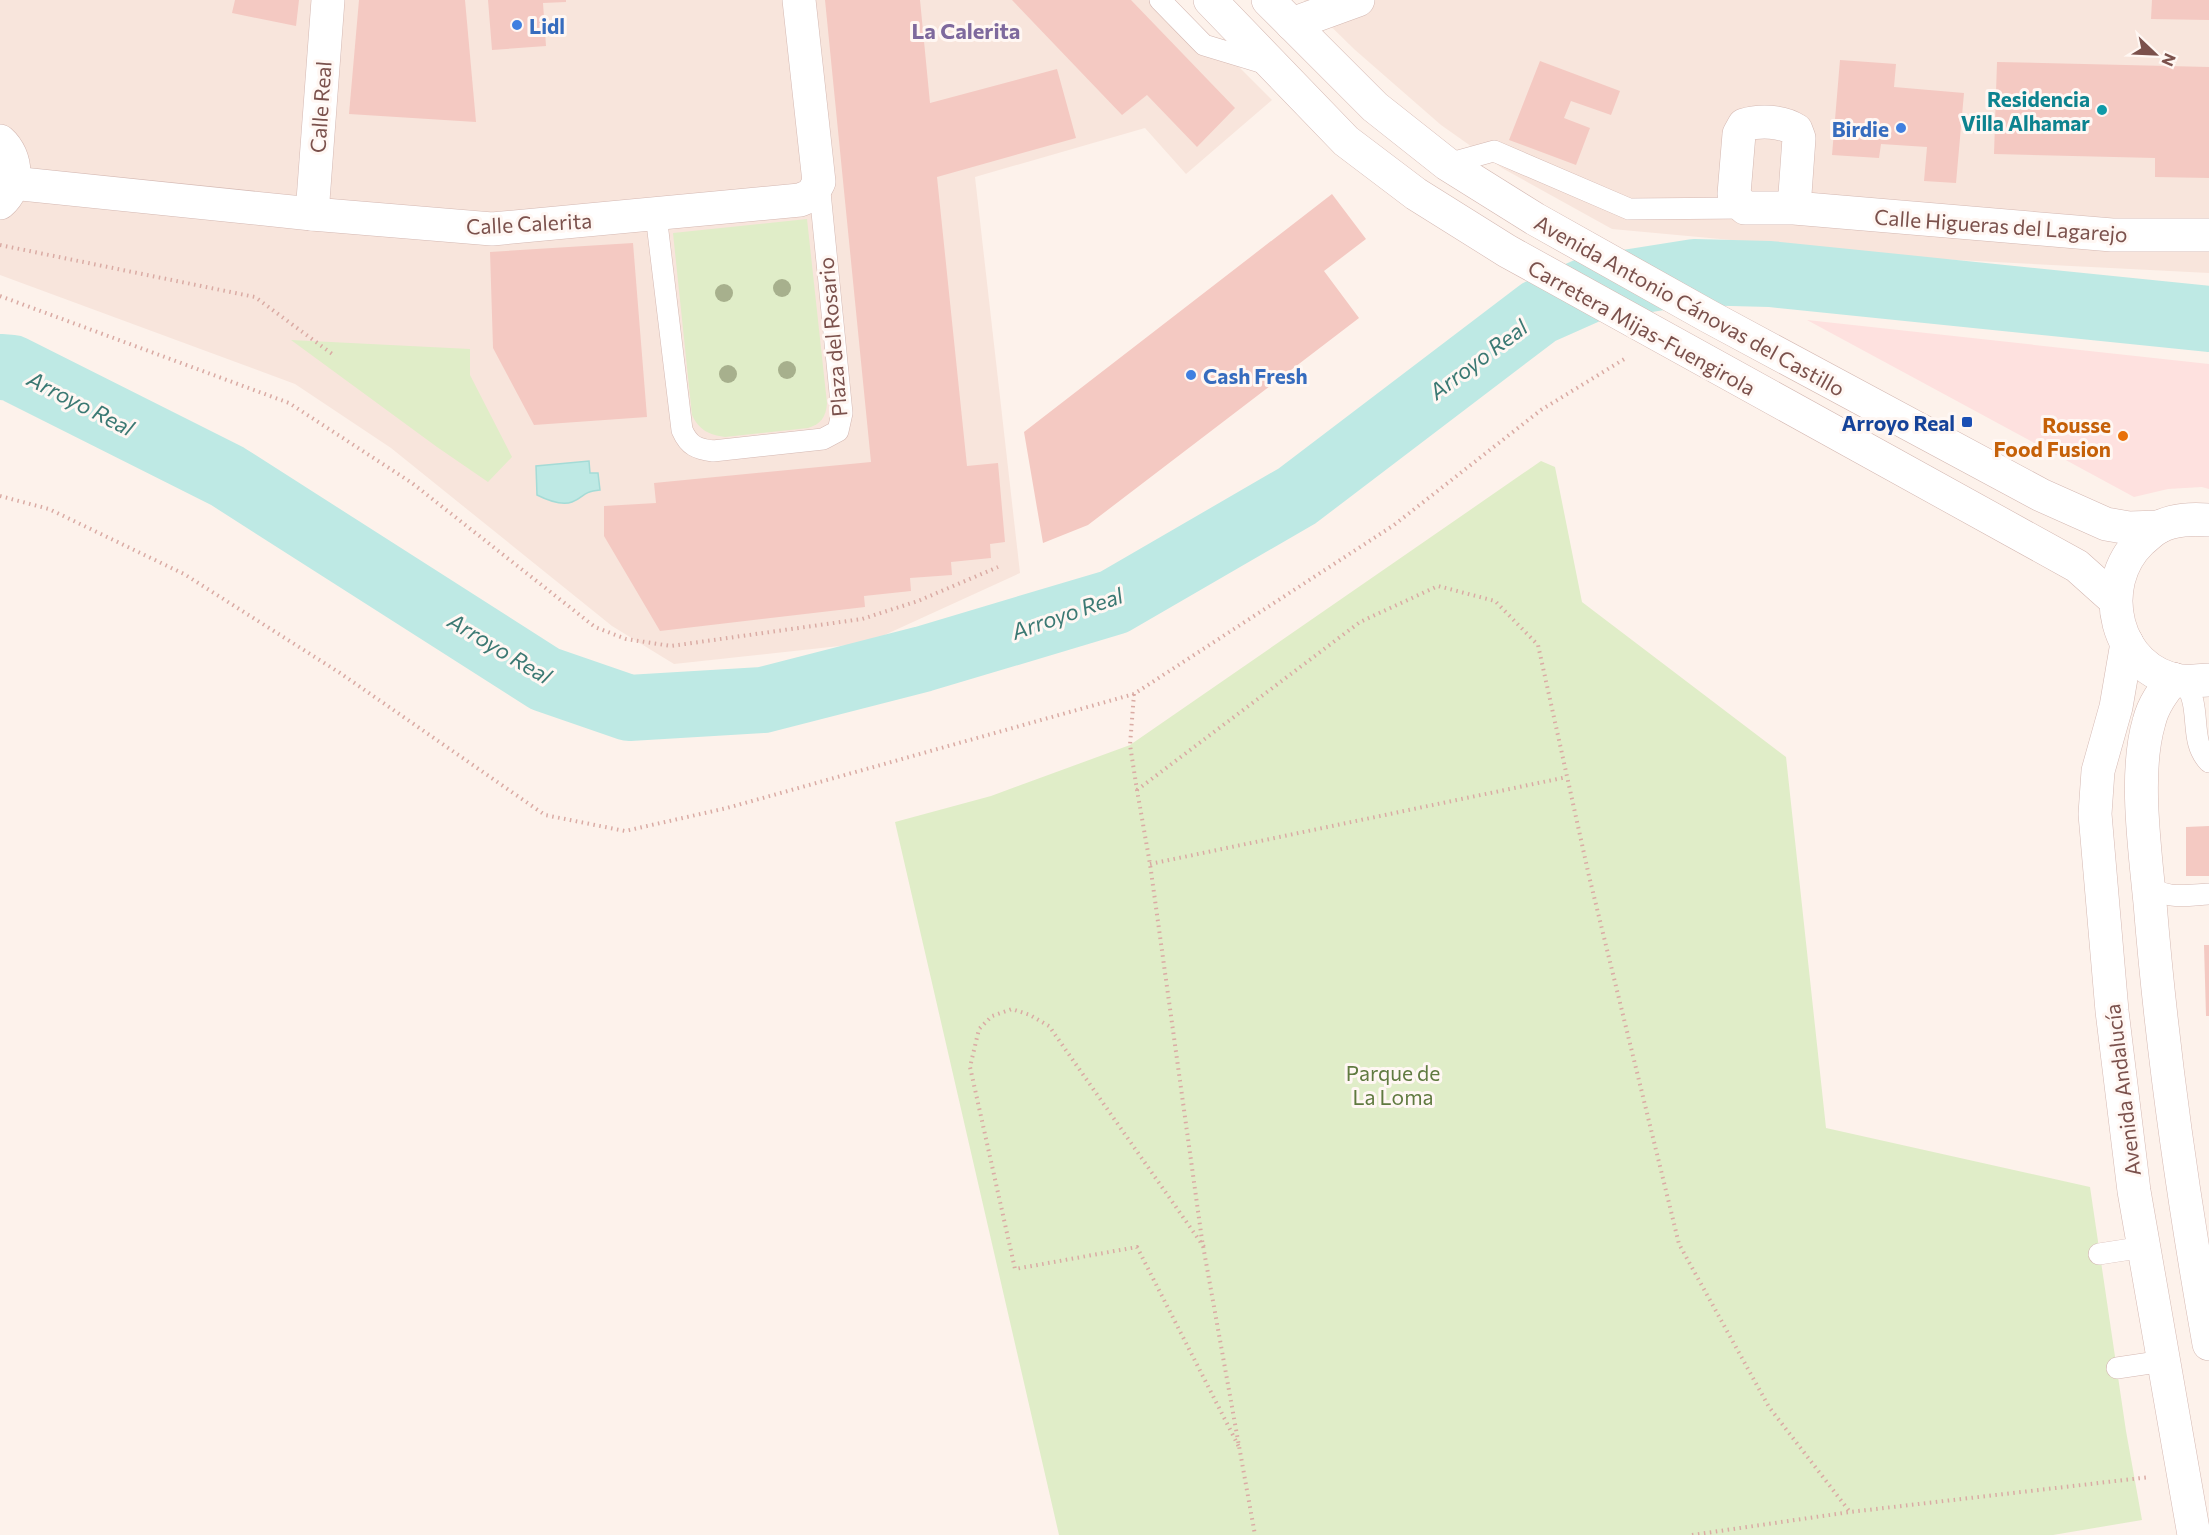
<svg xmlns="http://www.w3.org/2000/svg" width="2209" height="1535" font-family="Commissioner,sans-serif">
	<rect width="100%" height="100%" fill="#fdf2eb"/>
	<g fill="#f8e5dc">
		<path d="M0,0H1172L1272,100L1186,174L1145,128L975,177L1020,573L867,643L674,664L612,626L391,448L295,384L0,275Z"/>
		<path d="M1304,0H2209V273L1937,259L1612,229L1502,168L1441,125L1354,49Z"/>
	</g>
	<path fill="#fee1df" d="M1807,320L2209,364V489L2202,487L2168,489L2134,497Z"/>
	<g fill="#e0edc8">
		<path d="M807,219L827,403C826,417 821,424 808,428L725,437C709,435 699,430 692,415L673,233Z"/>
		<path d="M291,340L470,349V375L512,457L488,482L437,447Z"/>
		<path d="M1541,461L1555,467L1582,602L1786,757L1826,1128L2090,1187L2126,1431L2142,1520L2053,1535H1059L895,822L991,796L1130,745Z"/>
	</g>
	<path fill="#bee9e4" stroke="#a4dbd6" stroke-width="1.5" d="M589,461L590,473H598L600,490C581,492 585,497 572,502C561,506 547,500 537,495L536,466Z"/>
	<g fill="none" stroke-linecap="round" stroke-linejoin="round">
		<path stroke="#bee9e4" stroke-width="66" d="M0,367L12,368L227,476L545,679L629,708L763,700L923,659L1114,602L1297,496L1539,312L1593,288L1694,272L1770,274L2209,319"/>
	</g>
	<g fill="#f4c9c2">
		<path d="M235,0H299L296,26L232,13Z"/>
		<path d="M359,0H465L476,122L349,114Z"/>
		<path d="M488,0H566V2L543,3L546,46L492,50Z"/>
		<path d="M825,0H920L930,103L1057,69L1076,138L937,177L967,466L998,463L1005,542L990,544L991,558L951,562L952,575L910,578L911,591L864,596L865,607L660,631L604,536V506L656,503L654,483L871,462Z"/>
		<path d="M1012,0H1131L1235,108L1197,147L1147,95L1122,115Z"/>
		<path d="M2152,0H2209V20L2151,19Z"/>
		<path d="M1840,60L1896,64L1894,87L1964,93L1956,183L1924,181L1927,147L1881,144L1879,158L1832,155Z"/>
		<path d="M1540,61L1620,91L1611,115L1571,101L1564,118L1590,128L1576,165L1509,140Z"/>
		<path d="M1997,62L2209,67V178L2155,177V158L1994,154Z"/>
		<path d="M1332,194L1366,239L1324,271L1359,318L1088,525L1043,543L1024,432Z"/>
		<path d="M633,243L647,417L534,425L493,348L490,252Z"/>
		<path d="M2209,826V876H2186V827Z"/>
		<path d="M2204,945H2209V1016H2206Z"/>
	</g>
	<g fill="none" stroke-linecap="round" stroke-linejoin="round">
		<defs>
			<g id="lane">
				<path d="M1160,0L1204,45L1270,65"/>
				<path d="M1447,164L1494,151L1629,209L1745,208"/>
				<path d="M656,215L682,430C689,446 697,449 713,451L823,439L838,431L842,413L819,182"/>
				<path d="M2183,681C2204,706 2187,739 2209,762"/>
				<path d="M2148,885C2164,900 2188,895 2209,894"/>
				<path d="M2099,1254L2144,1247"/>
				<path d="M2117,1368L2164,1361"/>
			</g>
			<g id="street">
				<path d="M1210,0L1346,141L1416,194L1507,251L2077,566L2115,600"/>
				<path d="M1268,0L1375,107L1447,164L1535,219L1708,316L2041,495L2106,524L2129,528L2159,527"/>
				<path d="M1292,24L1358,0"/>
				<path d="M0,141C18,157 19,187 0,203"/>
				<path d="M12,183L312,214L492,229L800,200L812,195L819,182L799,0"/>
				<path d="M1794,208L1799,138L1796,130C1782,121 1760,120 1744,125L1739,134L1734,194L1738,201L1745,208H1794L2112,235H2209"/>
				<path d="M312,214L328,0"/>
				<path d="M2209,520C2192,519 2175,519 2159,527C2153,530 2147,536 2141,541C2095,585 2115,671 2181,681C2190,682 2200,680 2209,680"/>
				<path d="M2127,643L2116,707L2098,771L2095,814L2112,1011L2134,1191L2194,1535"/>
				<path d="M2173,679C2163,692 2153,705 2149,722C2134,773 2145,850 2150,903C2162,1051 2183,1198 2209,1344"/>
			</g>
		</defs>
		<use href="#lane" stroke="#d4b8b2" stroke-width="22"/>
		<use href="#street" stroke="#d4b8b2" stroke-width="34"/>
		<g stroke="#daaba4" stroke-width="4" stroke-dasharray="1.5 4.5" stroke-linecap="butt">
			<path d="M0,245L255,297L335,356"/>
			<path d="M0,296L289,403L412,483L595,627L626,639L671,646L862,619L918,601L998,567"/>
			<path d="M0,496L49,509L184,574L340,673L545,815L625,831L727,808L1134,694L1394,525L1541,410L1626,358"/>
			<path d="M1134,694L1130,745L1137,790L1150,864L1202,1240L1255,1535"/>
			<path d="M1137,790L1360,622L1438,586L1495,601L1538,645L1589,876L1679,1244L1769,1407L1850,1512"/>
			<path d="M1150,864L1567,777"/>
			<path d="M1204,1247L1049,1026L1030,1015L1012,1009L992,1016L979,1029L970,1067L1015,1269L1137,1247L1239,1447"/>
			<path d="M1692,1535L1850,1512L2150,1477"/>
		</g>
		<use href="#lane" stroke="#fff" stroke-width="21"/>
		<use href="#street" stroke="#fff" stroke-width="33"/>
	</g>
	<g fill="#a7b08d">
		<circle cx="782" cy="288" r="9"/>
		<circle cx="724" cy="293" r="9"/>
		<circle cx="787" cy="370" r="9"/>
		<circle cx="728" cy="374" r="9"/>
	</g>
	<g fill="#3f7fe0" stroke="#fff7f3" stroke-width="2">
		<circle cx="517" cy="25" r="6"/>
		<circle cx="1901" cy="128" r="6"/>
		<circle cx="1191" cy="375" r="6"/>
	</g>
	<circle fill="#0f9aa8" stroke="#fff7f3" stroke-width="2" cx="2102" cy="110" r="6"/>
	<rect fill="#1a4fb4" stroke="#fff7f3" stroke-width="2" x="1961" y="416" width="12" height="12" rx="3"/>
	<circle fill="#e8710a" stroke="#fff7f3" stroke-width="2" cx="2123" cy="436" r="6"/>
	<g text-anchor="middle" dominant-baseline="central" stroke-width="6" stroke-linejoin="round" paint-order="stroke">
		<g font-size="21" font-weight="bold" fill="#366cbe" stroke="#fff7f3" text-anchor="start">
			<text x="529" y="25">Lidl</text>
			<text x="1889" y="128" text-anchor="end">Birdie</text>
			<text x="1203" y="375">Cash Fresh</text>
		</g>
		<g font-size="21" font-weight="bold" fill="#0d838f" stroke="#fff7f3" text-anchor="end">
			<text x="2090" y="98">Residencia<tspan x="2090" dy="24">Villa Alhamar</tspan></text>
		</g>
		<g font-size="21" fill="#7b514c" stroke="#fff7f3">
			<text transform="translate(320 107) rotate(-86)">Calle Real</text>
			<text transform="translate(529 223) rotate(-3)">Calle Calerita</text>
			<text transform="translate(2001 225) rotate(4)">Calle Higueras del Lagarejo</text>
			<text transform="translate(1690 305) rotate(29)">Avenida Antonio Cánovas del Castillo</text>
			<text transform="translate(1642 327) rotate(29)">Carretera Mijas-Fuengirola</text>
			<text transform="translate(832 337) rotate(-95)">Plaza del Rosario</text>
			<text transform="translate(2122 1090) rotate(-97)">Avenida Andalucía</text>
		</g>
		<g font-size="21" font-weight="bold" fill="#164399" stroke="#fff7f3" text-anchor="end">
			<text x="1955" y="422">Arroyo Real</text>
		</g>
		<g font-size="21" font-weight="bold" fill="#c56008" stroke="#fff7f3" text-anchor="end">
			<text x="2111" y="424">Rousse<tspan x="2111" dy="24">Food Fusion</tspan></text>
		</g>
		<g font-size="21" fill="#607a40" stroke="#fff7f3">
			<text x="1393" y="1072">Parque de<tspan x="1393" dy="24">La Loma</tspan></text>
		</g>
		<g font-size="22" font-weight="bold" fill="#7e699d" stroke="#fff7f3">
			<text x="966" y="30">La Calerita</text>
		</g>
		<g font-size="22" font-style="italic" fill="#3b7973" stroke="#fff7f3">
			<text transform="translate(1478 359) rotate(-37)">Arroyo Real</text>
			<text transform="translate(81 403) rotate(27)">Arroyo Real</text>
			<text transform="translate(1067 613) rotate(-19)">Arroyo Real</text>
			<text transform="translate(500 648) rotate(31)">Arroyo Real</text>
		</g>
	</g>
	<g transform="translate(2155 54) rotate(113)" stroke="#fff7f3" stroke-width="4.5" paint-order="stroke">
	<path d="M0-4.5L10 22L0 15L-10 22Z" fill="#7b514c"/>
	<text y="-9" font-size="16" font-weight="bold" text-anchor="middle" fill="#7b514c">N</text>
	</g>
</svg>
